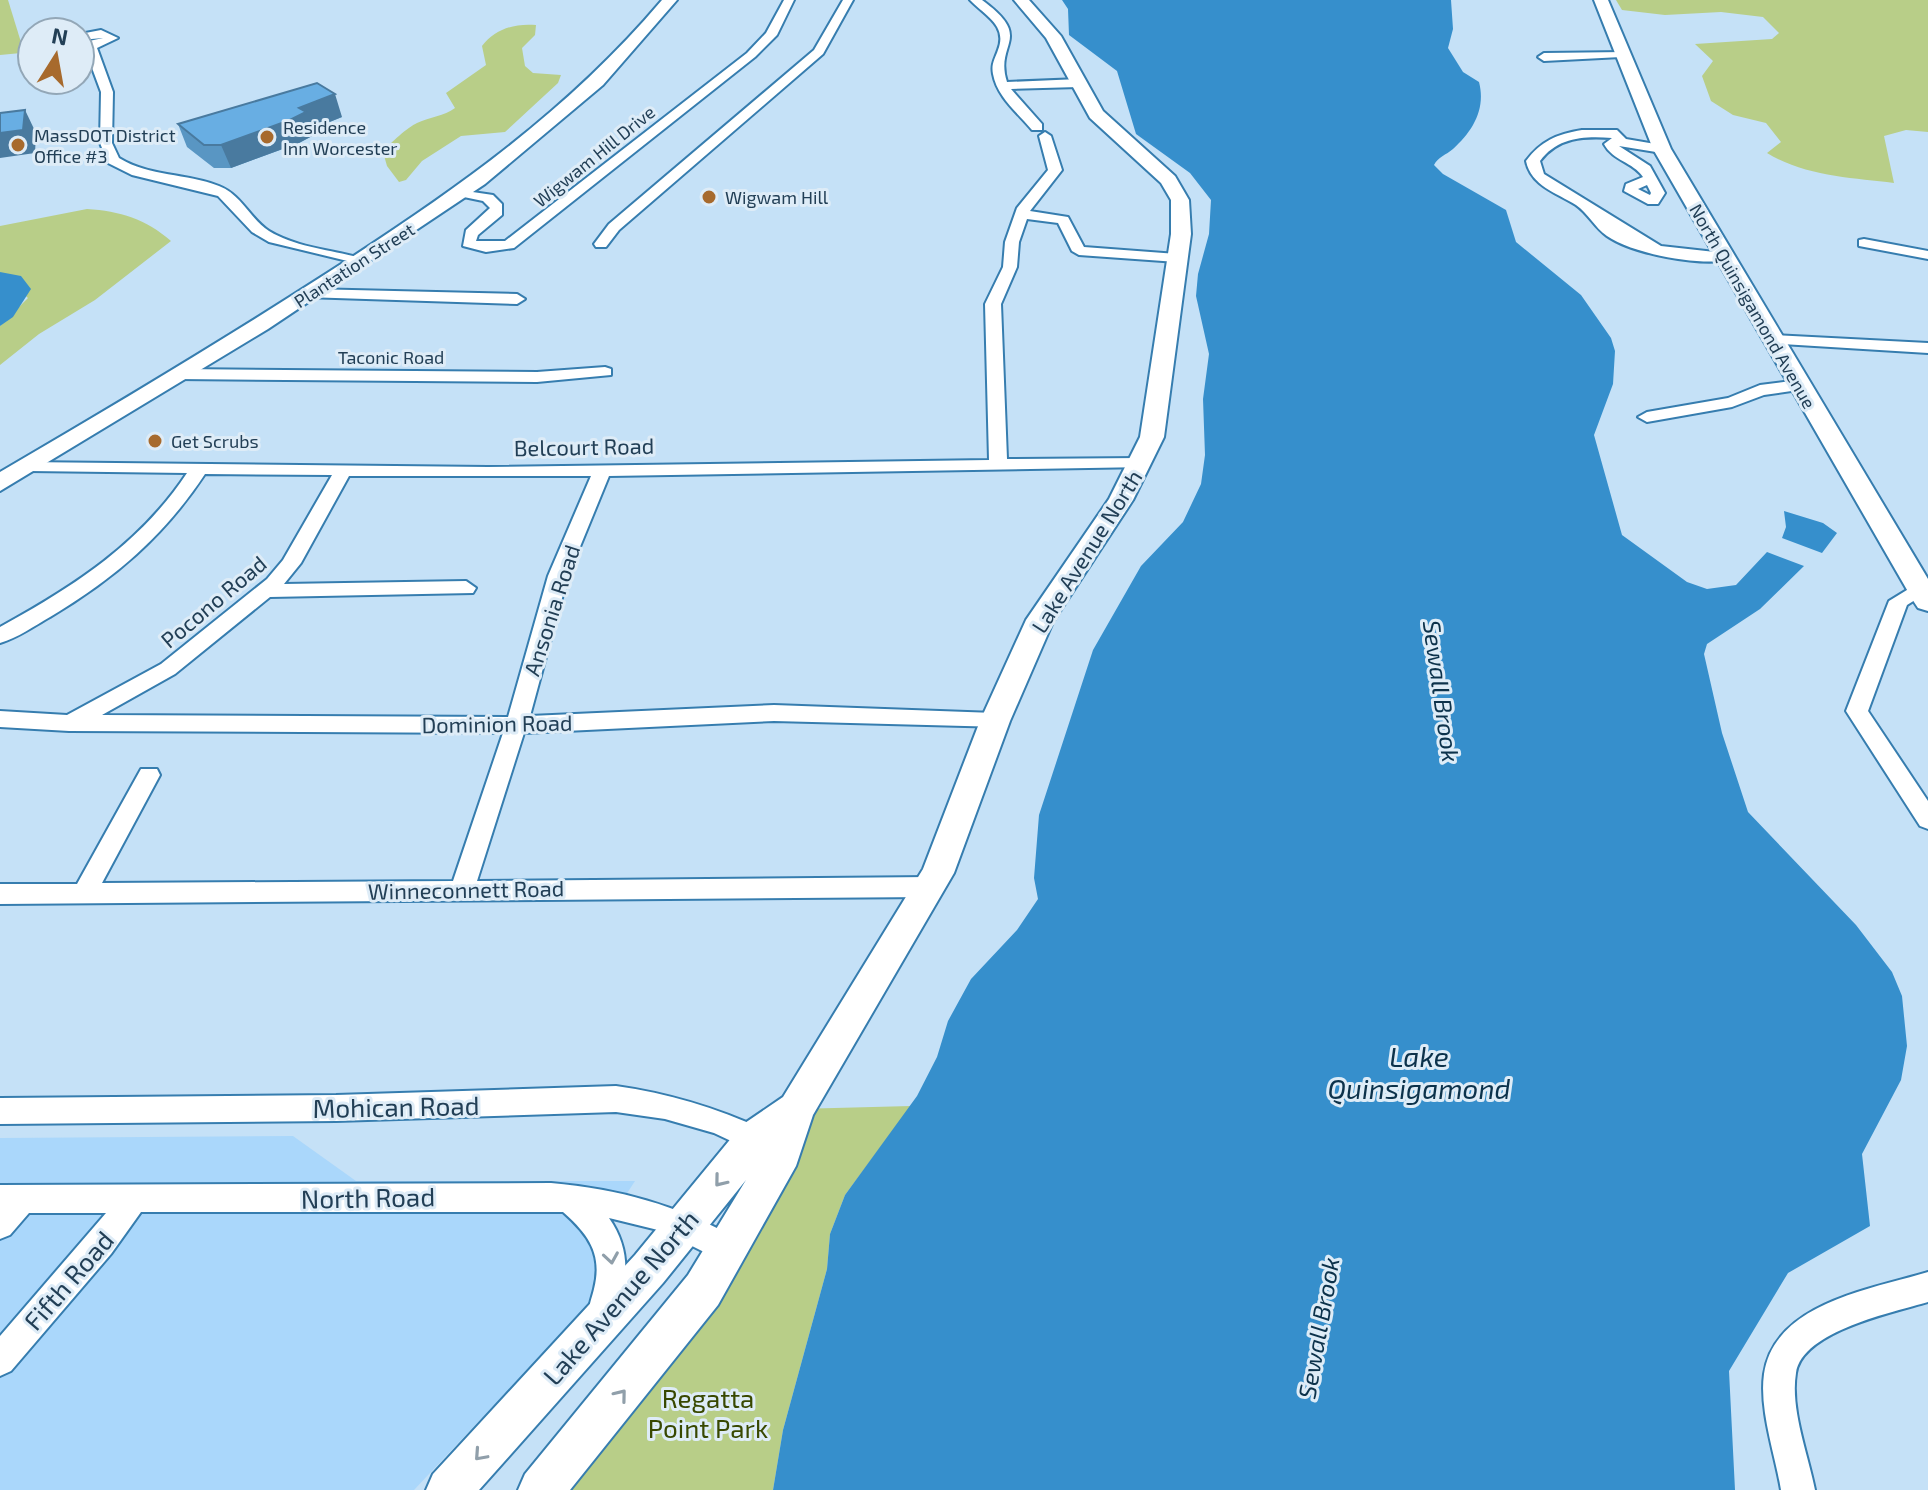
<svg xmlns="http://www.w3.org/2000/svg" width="1928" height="1490" font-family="'Exo 2',sans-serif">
	<rect width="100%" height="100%" fill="#c5e1f7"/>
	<path fill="#aad7fb" d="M293,1136L356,1181H635L596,1241L604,1259L592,1301L414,1490H0V1138Z"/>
	<g fill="#b8ce88">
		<path d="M0,0H8L24,52L21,53L0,55Z"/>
		<path d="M1616,0H1928V132L1906,130L1884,136L1894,183C1852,178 1804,176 1767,153L1781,142L1766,123L1733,115L1711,101L1702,76L1713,61L1695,44L1772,39L1779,33L1763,17L1721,12L1665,15L1622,10Z"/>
		<path d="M536,25L535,35L522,48L525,66L533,73L561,75L558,83L505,132L461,136L422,161L406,180L399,182L387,166L383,152C390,143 408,127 417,123C430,117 444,116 455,108L446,93L486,65L482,46C495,29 515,23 536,25Z"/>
		<path d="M87,209C120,211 146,219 171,241L95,300L39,334L0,365V326L28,298L0,272V226Z"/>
		<path d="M911,1106L845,1195L830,1234L827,1269L783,1430L773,1490H541L591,1431L796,1109Z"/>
	</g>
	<g fill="#368fcc">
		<path d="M1062,0H1451L1453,29L1448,48L1463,72L1479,82C1486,109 1473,131 1453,149C1446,155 1438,157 1434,165L1443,174L1506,210L1516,242L1581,295L1611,338L1615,351L1613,384L1594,435L1622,535L1687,582L1707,589L1736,585L1767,552L1804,566L1760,609L1707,644L1704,654L1722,733L1748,812L1856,925L1892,972L1902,996L1907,1046L1901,1080L1862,1154L1870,1226L1788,1273L1729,1371L1735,1490H773L783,1430L827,1269L830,1234L845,1195L917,1096L937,1057L948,1021L971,979L1017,930L1038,899L1034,878L1039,815L1093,650L1141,566L1183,522L1201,484L1205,455L1203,399L1209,354L1196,296L1198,274L1209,234L1211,200L1190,173L1136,134L1117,71L1069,35L1068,9Z"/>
		<path d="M0,272L21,276L31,289L13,317L0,326Z"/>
		<path d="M1784,511L1823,523L1837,533L1822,553L1782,538L1786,527Z"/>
	</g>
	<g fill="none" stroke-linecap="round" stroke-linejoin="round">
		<defs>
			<g id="street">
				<path d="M784,0H794L777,35L755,57L514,248L486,252L463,246L466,230L490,208L483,201L459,196V190L493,195L502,204V215L478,235L476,241H505L747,53L766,33Z"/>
				<path d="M843,0H853L823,54L619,230L606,247H596L594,244L609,224L814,50Z"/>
				<path d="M970,0H982C1035,39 994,42 1007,82L1079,79L1085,83L1079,87L1011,89L1042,124V130H1032C1018,113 997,97 993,74C991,64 995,59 998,50C1008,25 984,15 970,0Z"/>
				<path d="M101,30L118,38L97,48L113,92L112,143L119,158C150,177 186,173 219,186C242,195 250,219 269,231C297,248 334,250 364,259V265L269,242L252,232L218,196L132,175L108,163L100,143L101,92L85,49H80V43L103,38L80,40V34Z"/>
				<path d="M1625,52L1627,54L1621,57L1544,61L1538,57L1544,53Z"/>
				<path d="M1582,130H1617L1626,139L1667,146L1669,149L1662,153L1619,146L1650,166L1665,193L1658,204H1648L1624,191L1626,184L1643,177C1633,162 1613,161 1604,144L1612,138C1584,136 1558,137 1540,161L1544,174L1661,246L1724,253L1731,257L1729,260C1699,266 1633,254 1607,236C1594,227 1589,214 1576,205C1557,193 1531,186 1526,161C1541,141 1557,134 1582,130ZM1647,185L1651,193L1650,195L1638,189Z"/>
				<path d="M1045,132L1051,136L1062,170L1030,211L1068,217L1084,247L1177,254L1184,258L1177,262L1079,255L1072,251L1058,223L1027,219L1019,242L1017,267L1001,304L1007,459L1141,458L1147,459V467L609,476L568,576L530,716L774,705L995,713L1006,721L1003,727L774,721L524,733L477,881L931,877L940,880L943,887L940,894L931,897L0,904V884H77L141,769H157L160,775L102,883L453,881L503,733L69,731L0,727V711L67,715L161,664L267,579L283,560L332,475L205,474C164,536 114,579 50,617C34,626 18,638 0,643V627C73,587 140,544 187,473L29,471L23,470V462L488,467L989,460L985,304L1003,267L1005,242L1017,208L1048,170L1039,136ZM349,476H591L548,576L508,717L102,715L175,674L270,597L473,593L476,588L466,581L284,584L301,563Z"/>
				<path d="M1864,239L1928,251V259L1859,246V240Z"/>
				<path d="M310,289L517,294L525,299L517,304L305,297V291Z"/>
				<path d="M1773,335L1928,343V353L1767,343V337Z"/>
				<path d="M605,367L611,369V375L537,382L177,379L169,374L177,369L537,372Z"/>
				<path d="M1799,380L1805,381V389L1764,395L1732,407L1647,422L1638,417L1647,412L1728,398L1760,385Z"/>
				<path d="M1920,582L1927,584L1928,592L1907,605L1868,711L1928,801V829L1920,826L1846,711L1889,601Z"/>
				<path d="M616,1086C672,1094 721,1109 773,1134L777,1143L773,1152L763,1156L714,1133L665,1119L616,1112L336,1121L0,1124V1098L336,1095Z"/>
				<path d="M551,1183C619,1189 677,1205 736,1238L741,1248L736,1258L726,1263L662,1231L609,1218C632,1251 628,1283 614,1319L603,1323L592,1319C587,1306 591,1302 594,1289C603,1254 588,1234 563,1212H141L111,1254L11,1371L0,1376V1336L106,1213H29L10,1235L0,1239V1185Z"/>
				<path d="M1928,1272V1302C1894,1312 1802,1331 1796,1373C1790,1409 1808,1454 1815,1490H1781C1775,1454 1759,1410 1764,1374C1774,1303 1872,1289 1928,1272Z"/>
			</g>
			<g id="secondary">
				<path d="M662,0H677L603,85L485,184L268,329L0,491V472C108,409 215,345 321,277C446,197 565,115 662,0Z"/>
				<path d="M1014,0H1029L1061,36L1103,111L1175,176L1189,200L1191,234L1164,437L1133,500L1053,622L1010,721L954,873L813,1115L796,1166L718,1305L570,1490H518L525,1474L688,1275L746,1180L663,1283L479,1490H426L433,1474L635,1255L742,1125L783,1097L923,869L980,721L1026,620L1109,499L1140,437L1171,234V200L1161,183L1090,118L1046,38Z"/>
				<path d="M1594,0H1608L1671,149L1928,579V611L1918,608L1914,602L1653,149Z"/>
			</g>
		</defs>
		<use href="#street" stroke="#367daf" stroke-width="4"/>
		<use href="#secondary" stroke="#367daf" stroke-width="4"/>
		<use href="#street" fill="#fff" fill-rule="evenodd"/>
		<use href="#secondary" fill="#fff" fill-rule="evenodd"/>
	</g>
	<path fill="#5996c3" d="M342,117L312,129L314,135L299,143L231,168H214L187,147L178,124Z"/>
	<g fill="#497a9f">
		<path d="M335,94L342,117L312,129L314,135L299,143L231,168L221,145L299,108Z"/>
		<path d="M25,110L36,133L35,153L0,158V133Z"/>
	</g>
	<g fill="#68aee3" stroke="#497a9f" stroke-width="2">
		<path d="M317,83L335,94L299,108L306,112L290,120L221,145H204L178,124Z"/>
		<path d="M25,110L23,130L0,133V113Z"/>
	</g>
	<defs><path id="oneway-chevron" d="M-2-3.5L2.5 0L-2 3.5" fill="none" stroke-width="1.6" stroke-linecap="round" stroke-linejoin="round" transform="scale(2)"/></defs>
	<g stroke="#909faa">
		<use href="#oneway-chevron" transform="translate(720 1181) rotate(129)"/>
		<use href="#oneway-chevron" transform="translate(611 1258) rotate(81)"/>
		<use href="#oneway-chevron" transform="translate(621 1395) rotate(-51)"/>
		<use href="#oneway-chevron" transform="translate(480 1455) rotate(132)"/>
	</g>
	<g fill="#a76a2d" stroke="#deecf7" stroke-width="3">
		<circle cx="267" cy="137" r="8"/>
		<circle cx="18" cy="145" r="8"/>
		<circle cx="709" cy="197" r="8"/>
		<circle cx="155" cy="441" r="8"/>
	</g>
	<g text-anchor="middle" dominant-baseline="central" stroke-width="6" stroke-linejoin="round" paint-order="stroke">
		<g font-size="18" fill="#223f56" stroke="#deecf7" text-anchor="start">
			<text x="283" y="127">Residence<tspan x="283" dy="21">Inn Worcester</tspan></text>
			<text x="34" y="135">MassDOT District<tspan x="34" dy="21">Office #3</tspan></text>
			<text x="725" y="197">Wigwam Hill</text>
			<text x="171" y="441">Get Scrubs</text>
		</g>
		<g font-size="18" fill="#223f56" stroke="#deecf7">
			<text transform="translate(594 156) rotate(-39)">Wigwam Hill Drive</text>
			<text transform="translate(354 265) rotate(-33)">Plantation Street</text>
			<text transform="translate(1753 306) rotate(60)">North Quinsigamond Avenue</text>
			<text x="391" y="357">Taconic Road</text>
		</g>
		<g font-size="22" fill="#223f56" stroke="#deecf7">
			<text transform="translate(584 446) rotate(-1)">Belcourt Road</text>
			<text transform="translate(1086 551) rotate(-58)">Lake Avenue North</text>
			<text transform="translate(213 601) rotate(-40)">Pocono Road</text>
			<text transform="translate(551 610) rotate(-72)">Ansonia Road</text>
			<text transform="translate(497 723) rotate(-1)">Dominion Road</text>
			<text transform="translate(466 889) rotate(-1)">Winneconnett Road</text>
		</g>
		<g font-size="24" font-style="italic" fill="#0c324b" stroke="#deecf7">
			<text transform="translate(1442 691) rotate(82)">Sewall Brook</text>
			<text transform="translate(1318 1328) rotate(-80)">Sewall Brook</text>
		</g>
		<g font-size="26" fill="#223f56" stroke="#deecf7">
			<text transform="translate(396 1106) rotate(-1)">Mohican Road</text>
			<text transform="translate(368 1197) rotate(-1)">North Road</text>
			<text transform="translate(68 1280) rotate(-49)">Fifth Road</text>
			<text transform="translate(620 1297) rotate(-49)">Lake Avenue North</text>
		</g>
		<g font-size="26" fill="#384800" stroke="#deecf7">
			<text x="708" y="1397">Regatta<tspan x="708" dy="30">Point Park</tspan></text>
		</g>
		<g font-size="28" font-style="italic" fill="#0c324b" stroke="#deecf7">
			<text x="1419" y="1056">Lake<tspan x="1419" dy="32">Quinsigamond</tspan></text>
		</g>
	</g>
	<g transform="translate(56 56) rotate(11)"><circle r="38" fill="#deecf7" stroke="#93a7b7" stroke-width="2"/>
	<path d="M0-6L14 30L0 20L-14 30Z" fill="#a76a2d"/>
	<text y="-12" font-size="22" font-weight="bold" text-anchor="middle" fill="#223f56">N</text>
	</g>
</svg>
